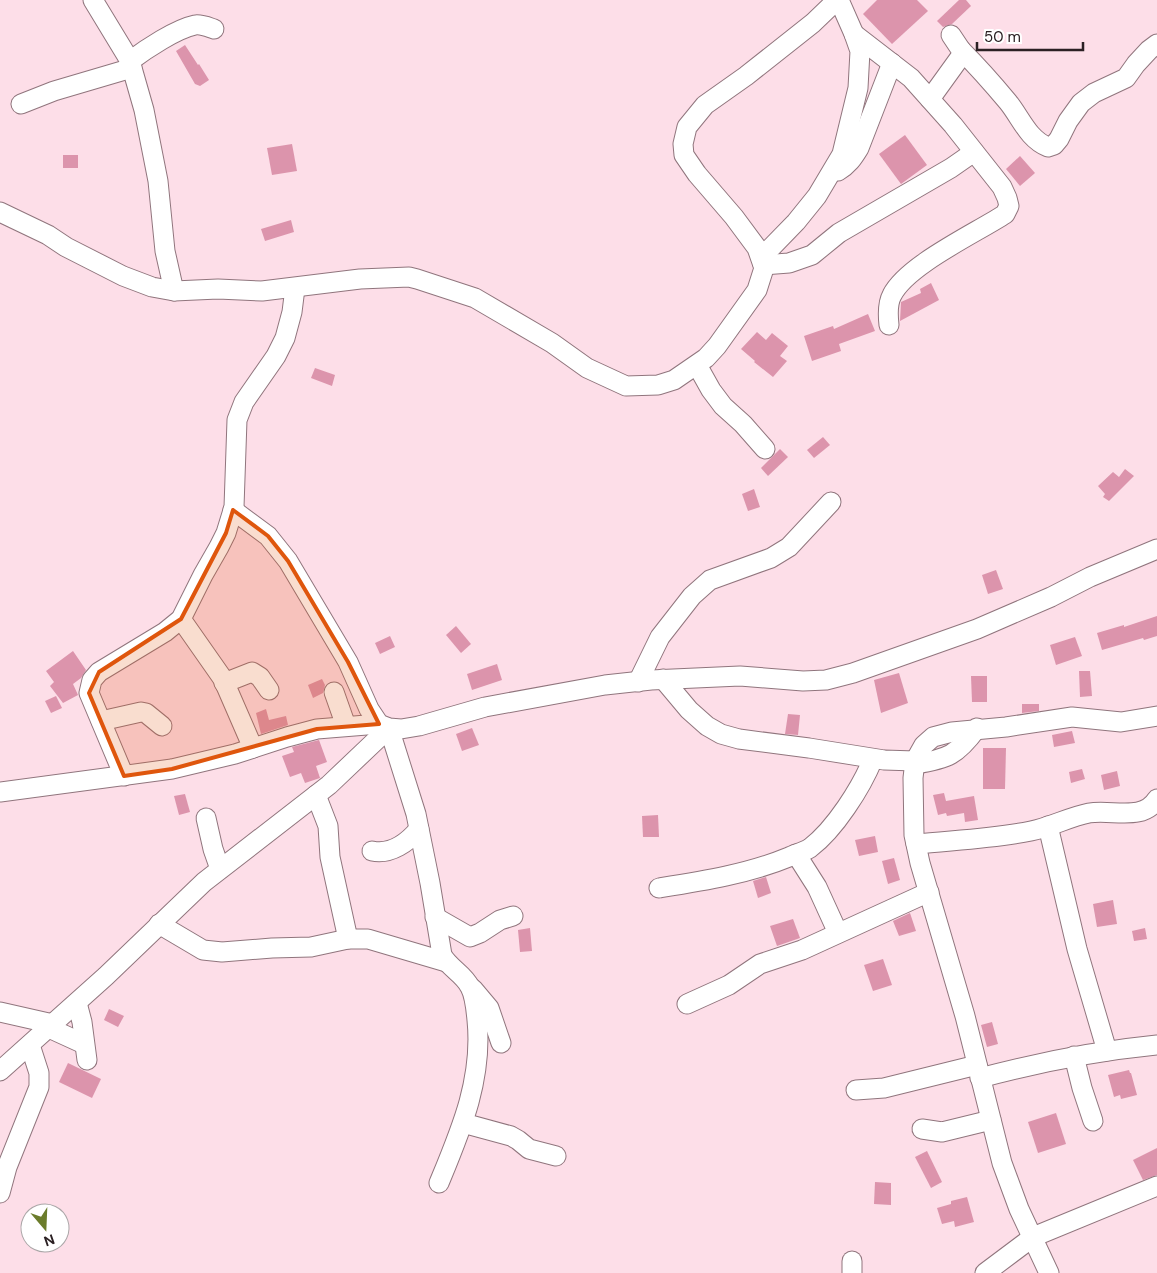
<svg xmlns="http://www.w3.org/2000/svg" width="1157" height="1273" font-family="'DM Sans',sans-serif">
	<rect width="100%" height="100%" fill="#fddee8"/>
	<g fill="#dc94ac">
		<path d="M877,0H917L928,11L892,44L863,14Z"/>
		<path d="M959,0H966L971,6L952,24L943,27L937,21Z"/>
		<path d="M185,45L198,65L199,64L209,80L200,86L195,84L176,51Z"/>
		<path d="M905,135L927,165L901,184L879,154Z"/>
		<path d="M292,144L297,171L272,175L267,148Z"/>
		<rect x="63" y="155" width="15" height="13"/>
		<path d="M1020,156L1035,173L1020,186L1006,169Z"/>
		<path d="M291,220L294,232L265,241L261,229Z"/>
		<path d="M931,283L939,300L900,321L901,302L921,293L920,289Z"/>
		<path d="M868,314L875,331L839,344L841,351L812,361L804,336L833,326L834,329Z"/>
		<path d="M757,332L766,340L772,333L788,346L780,356L787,361L773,377L754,362L755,361L741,349Z"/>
		<path d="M315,368L335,375L332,386L311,378Z"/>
		<path d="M823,437L830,445L814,458L807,450Z"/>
		<path d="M780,449L788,457L768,476L761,468Z"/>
		<path d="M1125,469L1134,476L1109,501L1103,497L1105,494L1098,486L1113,472L1119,477Z"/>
		<path d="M754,489L760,507L748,511L742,494Z"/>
		<path d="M996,570L1003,589L988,594L982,575Z"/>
		<path d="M1157,616V636L1144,640L1143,638L1102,650L1097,633L1124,625V627Z"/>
		<path d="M456,626L471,644L461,653L446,635Z"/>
		<path d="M390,636L395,647L380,654L375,643Z"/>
		<path d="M1075,637L1082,656L1056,665L1050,645Z"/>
		<path d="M73,651L86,670L81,678L73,684L78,695L63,703L50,686L54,682L46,671Z"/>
		<path d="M497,664L502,680L472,690L467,674Z"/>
		<path d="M1079,671H1090L1092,696L1080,697Z"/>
		<path d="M899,673L908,703L881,713L874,680Z"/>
		<path d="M971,676H987V702H972Z"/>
		<path d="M322,679L325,685L323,693L313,698L308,685Z"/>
		<path d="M56,696L62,708L51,713L45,701Z"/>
		<path d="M1022,704H1039V711L1022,713Z"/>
		<path d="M266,709L269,720L286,716L288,725L261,734L256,713Z"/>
		<path d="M788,714L800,715L798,735L785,734Z"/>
		<path d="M472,728L479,745L462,751L456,734Z"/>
		<path d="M1072,731L1075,743L1054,747L1052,735Z"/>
		<path d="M319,740L327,762L316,766L320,778L305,783L301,773L290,777L282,756L294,752L292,747Z"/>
		<path d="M983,748H1006L1005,789H983Z"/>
		<path d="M1082,769L1085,779L1071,783L1069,772Z"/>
		<path d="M1117,771L1120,786L1104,790L1101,775Z"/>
		<path d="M944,793L946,801L974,796L978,820L965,822L964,813L947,816L946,813L938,815L933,795Z"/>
		<path d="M185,794L190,812L179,815L174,796Z"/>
		<path d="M658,815L659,837H643L642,816Z"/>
		<path d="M875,836L878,852L859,856L855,840Z"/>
		<path d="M894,858L900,880L888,884L882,861Z"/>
		<path d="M766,877L771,893L758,898L753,881Z"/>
		<path d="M1113,900L1117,924L1097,927L1093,904Z"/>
		<path d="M910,913L916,931L899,936L893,921Z"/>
		<path d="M793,919L800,938L777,946L770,926Z"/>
		<path d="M530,928L532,951L520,952L518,930Z"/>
		<path d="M1145,928L1147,939L1134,941L1132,931Z"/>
		<path d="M883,959L892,985L873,991L864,965Z"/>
		<path d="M109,1009L124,1016L118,1027L104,1020Z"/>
		<path d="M992,1022L998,1044L987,1047L981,1025Z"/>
		<path d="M68,1063L101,1079L92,1098L59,1082Z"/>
		<path d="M1129,1070L1130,1073H1131L1137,1095L1121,1099L1120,1095L1114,1097L1108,1075Z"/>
		<path d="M1056,1113L1066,1144L1038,1153L1028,1122Z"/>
		<path d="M1157,1148V1175L1143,1180L1133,1160Z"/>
		<path d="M927,1151L942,1182L931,1188L915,1157Z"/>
		<path d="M875,1182L891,1183V1205L874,1204Z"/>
		<path d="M967,1197L974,1222L955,1227L954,1221L942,1224L937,1208L951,1204V1201Z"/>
	</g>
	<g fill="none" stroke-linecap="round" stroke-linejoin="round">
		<defs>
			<g id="minor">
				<path d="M93,0L130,61L144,110L158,181L165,251L174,291"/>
				<path d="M854,34L911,78L953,125L1002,187L1007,198L1009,206L1005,214C976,233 907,265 892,295C887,304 888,316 889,325"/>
				<path d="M961,50C978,67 993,84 1008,102C1021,118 1028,139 1048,147L1054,145L1059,139L1068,121L1081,103L1094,93L1126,78L1136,64L1149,50L1157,44"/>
				<path d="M130,61C146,49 176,29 195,25C201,24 208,27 214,29"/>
				<path d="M930,99L961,56V50L951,35"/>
				<path d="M21,104L54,91L132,68"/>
				<path d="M838,171C848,165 853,158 859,148L892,63"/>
				<path d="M0,212L48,235L66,247L123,276L152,287L174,291L218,289L262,291L360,279L409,277L417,279L475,298L552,343L587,368L626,386L658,385L674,380L706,358L717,346L757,290L764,268L757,248L734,217L697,174L684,155L683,144L687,127L705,105L746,76L813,23L837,0"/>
				<path d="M761,258L796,222L817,196L842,154L858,88L860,51L854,34L839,0"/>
				<path d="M763,265L789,263L812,255L839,233L951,168L974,152"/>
				<path d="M697,365L711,390L723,406L743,424L765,449"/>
				<path d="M233,510L268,536L288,561L348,662L369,709L379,724L389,728L401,729L419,726L485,707L605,685L651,680L740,676L803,681L826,680L853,673L977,629L1051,597L1090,577L1157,549"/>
				<path d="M181,619L223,679L253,748"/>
				<path d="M663,679L689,710L707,726L721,734L739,739L809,748L884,760L915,761"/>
				<path d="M638,682L660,637L692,596L710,580L771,558L789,547L831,502"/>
				<path d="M224,683L252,672L260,677L269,690"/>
				<path d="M334,692L346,726"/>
				<path d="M101,721L141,712L146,713L162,726"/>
				<path d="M915,764C948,759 957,755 977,728"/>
				<path d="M124,776L89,693L92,680L99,672L165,632L181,619L203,575L219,547L226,533L234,507L237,420L244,402L276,356L285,338L292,312L295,288"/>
				<path d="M0,792L172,769L235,754L287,737L317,729L379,724"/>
				<path d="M316,795L328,826L330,857L348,939"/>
				<path d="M206,818L213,849L220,869"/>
				<path d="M1048,826L1077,949L1107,1051"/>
				<path d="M916,844C954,840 993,839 1031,831C1051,827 1069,817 1089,813C1112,809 1143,822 1157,799"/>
				<path d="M372,851C391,855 408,842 419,829"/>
				<path d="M796,854L817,887L838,933"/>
				<path d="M659,888C703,881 748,874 789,857C795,854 804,852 810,848C835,829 861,788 873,759"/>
				<path d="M435,917L470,937L480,933L500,920L513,916"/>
				<path d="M159,924L203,950L222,952L272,948L311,947L348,939H368L446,962"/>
				<path d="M473,989L489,1008L501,1043"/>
				<path d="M77,1003L82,1022L87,1060"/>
				<path d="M687,1004L729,985L760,964L802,950L929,892"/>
				<path d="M0,1012L53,1024"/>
				<path d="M49,1028L84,1044"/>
				<path d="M1074,1056L1082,1088L1093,1121"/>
				<path d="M0,1071L106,976L204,882L329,785L389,728L416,814L430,883L442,955C449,968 464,974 470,987C475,996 476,1010 477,1020C483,1079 461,1130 439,1183"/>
				<path d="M980,1078C1040,1062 1096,1051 1157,1045"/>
				<path d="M856,1090L884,1088L977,1065"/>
				<path d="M463,1123L511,1136L518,1140L529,1149L556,1156"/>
				<path d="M922,1129L942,1132L991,1120"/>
				<path d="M0,1193L7,1167L39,1087V1073L30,1045"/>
				<path d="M852,1273V1261"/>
				<path d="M985,1273L1033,1237L1157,1186"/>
				<path d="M1049,1273L1019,1209L1002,1163L965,1016L920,863L914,835L913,778L915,761L924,745L933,737L952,732L1006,727L1072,717L1121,722L1157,716"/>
			</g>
		</defs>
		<use href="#minor" stroke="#90757d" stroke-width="21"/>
		<use href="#minor" stroke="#fff" stroke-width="19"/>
	</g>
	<path fill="#df560d" fill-opacity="0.2" stroke="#df560d" stroke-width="4" stroke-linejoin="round" d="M233,510L268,536L288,561L348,662L379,724L317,729L172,769L124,776L89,693L99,672L181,619L226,533Z"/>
	<g transform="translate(45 1228) rotate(161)"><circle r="24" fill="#ffffff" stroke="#aaa6a7"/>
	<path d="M0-4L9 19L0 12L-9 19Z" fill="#6b7c2b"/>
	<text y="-8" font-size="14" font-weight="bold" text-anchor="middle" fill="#2b2023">N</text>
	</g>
	<path d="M977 42v8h106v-8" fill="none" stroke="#2b2023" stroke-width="2.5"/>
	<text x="984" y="42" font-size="15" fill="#2b2023" stroke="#ffffff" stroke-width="4" paint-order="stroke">50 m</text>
</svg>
